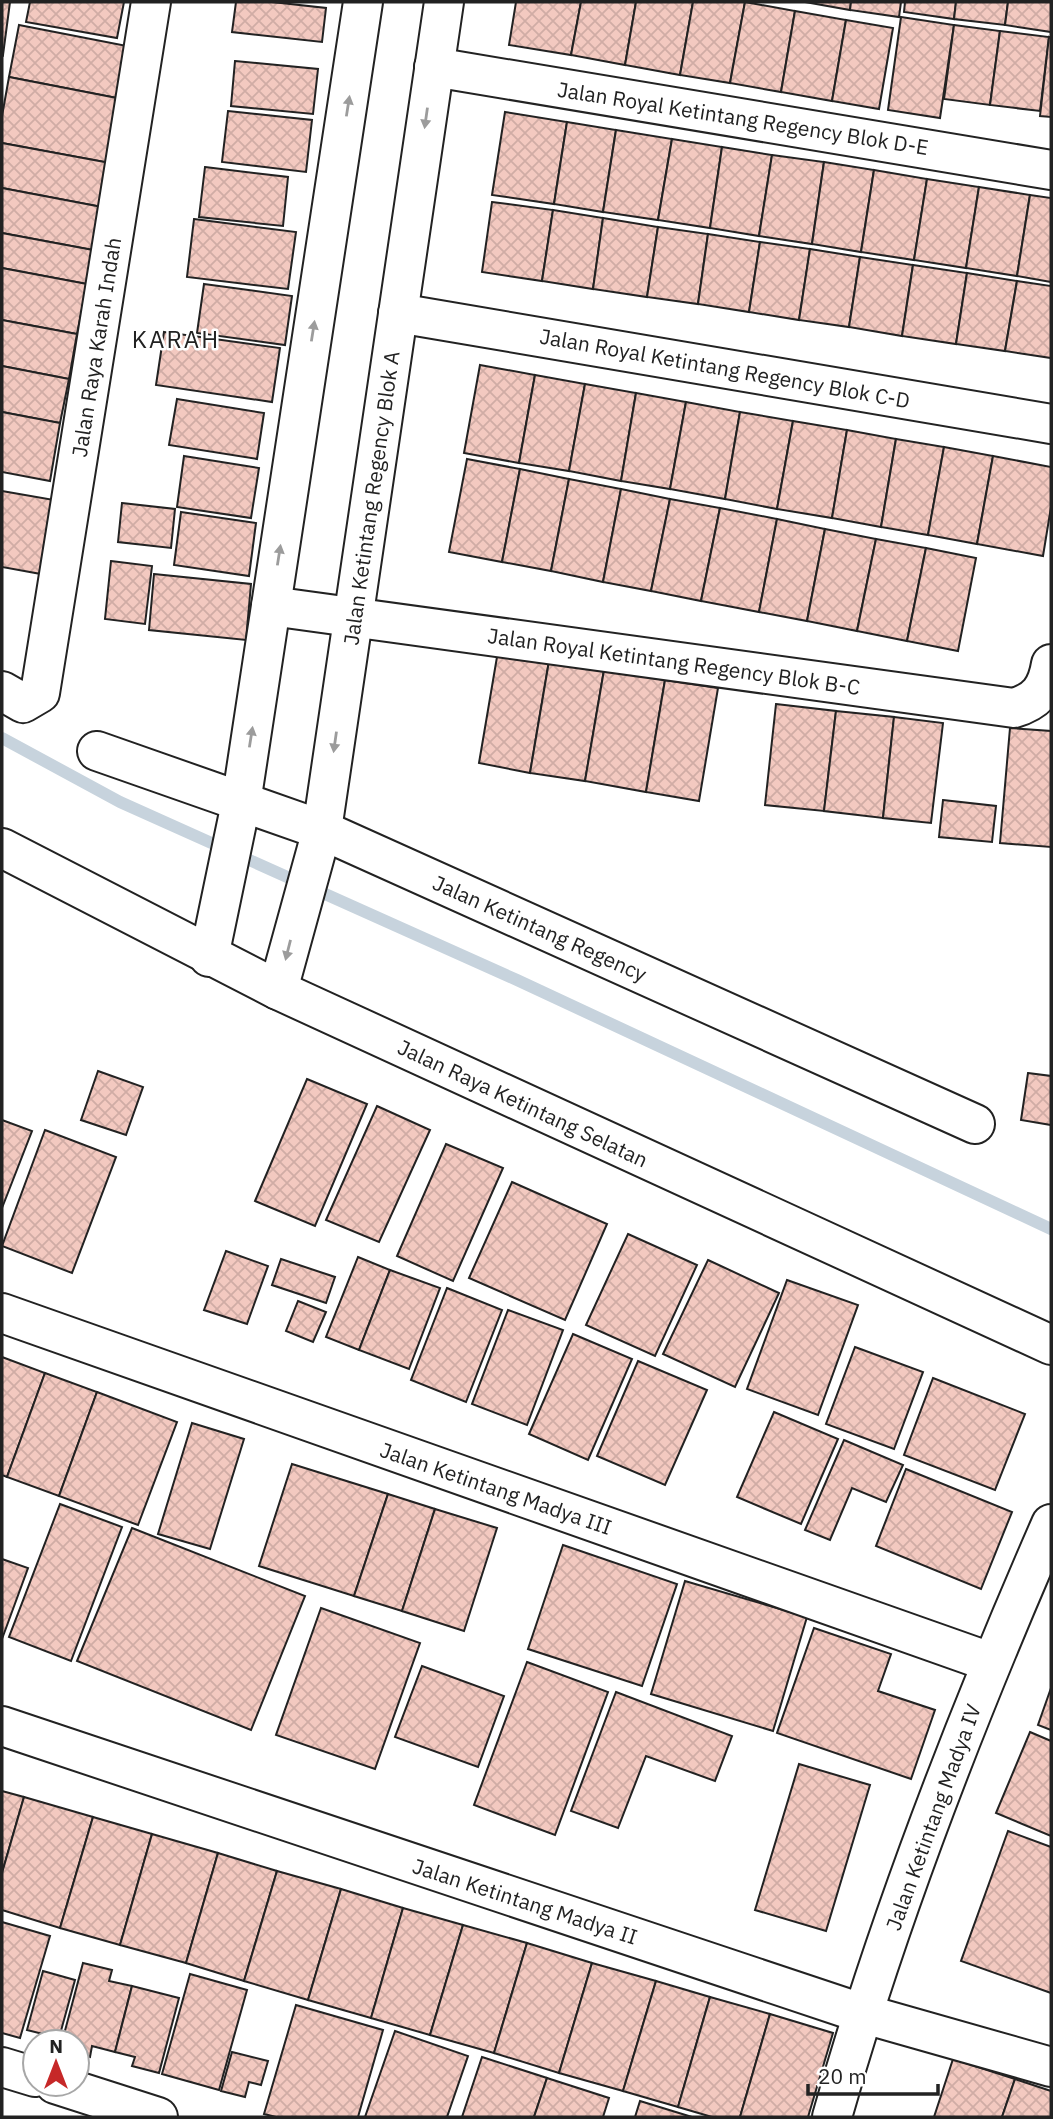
<svg xmlns="http://www.w3.org/2000/svg" width="1053" height="2119" font-family="'IBM Plex Sans',sans-serif">
	<defs>
		<pattern id="building-cross-hatch" width="8" height="8" patternUnits="userSpaceOnUse" patternTransform="scale(1.75)"><rect width="8" height="8" fill="#f3c9c0"/><path d="M0 0l8 8M0 8l8-8" fill="none" stroke="#d0aca5"/></pattern>
	</defs>
	<rect width="100%" height="100%" fill="#fff"/>
	<g fill="none" stroke-linecap="round" stroke-linejoin="round">
		<path stroke="#c7d3dd" stroke-width="12" d="M2,738L120,802L517,980L1051,1229"/>
	</g>
	<g fill="url(#building-cross-hatch)" stroke="#222" stroke-width="2">
		<path d="M2,2H10L3,55L2,54Z"/>
		<path d="M30,2H124L117,38L26,22Z"/>
		<path d="M236,2H272L326,8L322,42L232,32Z"/>
		<path d="M516,2H581L571,55L509,45Z"/>
		<path d="M581,2H636L625,65L571,55Z"/>
		<path d="M636,2H693L680,75L625,65Z"/>
		<path d="M693,2H745L730,83L680,75Z"/>
		<path d="M745,2L795,11L781,92L730,83Z"/>
		<path d="M805,2H851L850,10Z"/>
		<path d="M851,2H901L899,17L850,10Z"/>
		<path d="M905,2H956L954,19L904,12Z"/>
		<path d="M956,2H1008L1005,25L954,19Z"/>
		<path d="M1008,2H1051V32L1005,25Z"/>
		<path d="M795,11L846,20L832,101L781,92Z"/>
		<path d="M901,17L954,25L940,118L888,110Z"/>
		<path d="M846,20L893,28L879,109L832,101Z"/>
		<path d="M19,25L132,47L122,99L9,77Z"/>
		<path d="M954,25L1000,31L990,105L944,99Z"/>
		<path d="M1000,31L1049,37L1040,111L990,105Z"/>
		<path d="M1049,37L1051,38V117L1040,116Z"/>
		<path d="M235,61L318,69L313,114L231,106Z"/>
		<path d="M9,77L122,99L110,163L2,143V116Z"/>
		<path d="M228,111L312,120L306,172L222,162Z"/>
		<path d="M505,112L567,122L554,204L492,195Z"/>
		<path d="M567,122L616,130L603,212L554,204Z"/>
		<path d="M616,130L672,139L658,220L603,212Z"/>
		<path d="M672,139L722,147L710,228L658,220Z"/>
		<path d="M2,143L110,163L102,207L2,188Z"/>
		<path d="M722,147L772,155L759,236L710,228Z"/>
		<path d="M772,155L824,162L812,244L759,236Z"/>
		<path d="M824,162L874,170L861,252L812,244Z"/>
		<path d="M205,167L288,177L283,226L199,217Z"/>
		<path d="M874,170L927,179L914,260L861,252Z"/>
		<path d="M927,179L979,187L966,268L914,260Z"/>
		<path d="M979,187L1030,195L1017,276L966,268Z"/>
		<path d="M2,188L102,207L93,250L2,233Z"/>
		<path d="M1030,195L1051,198V282L1017,276Z"/>
		<path d="M492,202L553,210L542,281L482,272Z"/>
		<path d="M553,210L603,218L593,289L542,281Z"/>
		<path d="M603,218L658,227L647,297L593,289Z"/>
		<path d="M194,219L296,232L288,289L187,277Z"/>
		<path d="M658,227L708,234L698,304L647,297Z"/>
		<path d="M2,233L93,250L87,284L2,268Z"/>
		<path d="M708,234L760,242L749,312L698,304Z"/>
		<path d="M760,242L810,249L799,320L749,312Z"/>
		<path d="M810,249L860,257L849,327L799,320Z"/>
		<path d="M860,257L913,265L902,336L849,327Z"/>
		<path d="M913,265L967,273L956,344L902,336Z"/>
		<path d="M2,268L87,284L77,334L2,320Z"/>
		<path d="M967,273L1017,281L1005,351L956,344Z"/>
		<path d="M1017,281L1051,286V358L1005,351Z"/>
		<path d="M204,284L292,296L285,345L197,333Z"/>
		<path d="M2,320L77,334L69,379L2,366Z"/>
		<path d="M164,332L280,348L272,402L156,385Z"/>
		<path d="M480,365L535,375L519,463L464,453Z"/>
		<path d="M2,366L69,379L60,423L2,412Z"/>
		<path d="M535,375L585,384L569,471L519,463Z"/>
		<path d="M585,384L636,393L621,481L569,471Z"/>
		<path d="M636,393L686,402L670,489L621,481Z"/>
		<path d="M177,399L264,413L257,459L169,445Z"/>
		<path d="M686,402L740,412L725,499L670,489Z"/>
		<path d="M2,412L60,423L50,481L2,472Z"/>
		<path d="M740,412L793,421L777,509L725,499Z"/>
		<path d="M793,421L847,430L832,518L777,509Z"/>
		<path d="M847,430L896,439L881,527L832,518Z"/>
		<path d="M896,439L944,447L928,535L881,527Z"/>
		<path d="M944,447L993,456L977,544L928,535Z"/>
		<path d="M184,456L259,468L251,518L177,507Z"/>
		<path d="M993,456L1051,467V507L1043,556L977,544Z"/>
		<path d="M467,459L520,469L502,562L449,552Z"/>
		<path d="M520,469L569,479L551,571L502,562Z"/>
		<path d="M569,479L621,489L603,582L551,571Z"/>
		<path d="M621,489L670,499L651,591L603,582Z"/>
		<path d="M2,491L54,500L41,574L2,567Z"/>
		<path d="M670,499L720,508L701,601L651,591Z"/>
		<path d="M122,503L175,509L171,548L118,542Z"/>
		<path d="M720,508L777,519L759,612L701,601Z"/>
		<path d="M181,512L256,523L249,576L174,565Z"/>
		<path d="M777,519L825,529L807,621L759,612Z"/>
		<path d="M825,529L876,539L857,631L807,621Z"/>
		<path d="M876,539L926,548L907,641L857,631Z"/>
		<path d="M926,548L976,558L958,651L907,641Z"/>
		<path d="M111,561L152,566L145,624L105,619Z"/>
		<path d="M154,574L251,584L246,640L149,630Z"/>
		<path d="M498,651L549,661L530,773L479,763Z"/>
		<path d="M549,661L604,670L585,781L530,773Z"/>
		<path d="M604,670L665,680L646,792L585,781Z"/>
		<path d="M665,680L718,688L699,801L646,792Z"/>
		<path d="M776,704L836,711L824,811L765,805Z"/>
		<path d="M836,711L894,717L883,818L824,811Z"/>
		<path d="M894,717L943,723L931,823L883,818Z"/>
		<path d="M1010,728L1051,731V847L1000,843Z"/>
		<path d="M943,800L996,806L992,842L939,837Z"/>
		<path d="M98,1071L143,1087L126,1135L81,1120Z"/>
		<path d="M1028,1073L1051,1076V1125L1021,1120Z"/>
		<path d="M307,1079L367,1104L315,1226L255,1201Z"/>
		<path d="M377,1106L430,1130L379,1242L326,1220Z"/>
		<path d="M2,1120L32,1131L2,1208Z"/>
		<path d="M45,1130L116,1157L72,1273L2,1246Z"/>
		<path d="M446,1144L503,1168L453,1281L397,1256Z"/>
		<path d="M512,1182L607,1224L565,1320L469,1278Z"/>
		<path d="M628,1234L697,1265L655,1356L586,1325Z"/>
		<path d="M226,1251L268,1266L247,1324L204,1310Z"/>
		<path d="M358,1257L390,1270L359,1350L326,1337Z"/>
		<path d="M281,1259L335,1277L326,1303L272,1285Z"/>
		<path d="M708,1260L779,1293L735,1387L663,1354Z"/>
		<path d="M390,1270L440,1288L409,1369L359,1350Z"/>
		<path d="M787,1280L858,1305L818,1415L747,1389Z"/>
		<path d="M447,1288L502,1310L466,1402L411,1380Z"/>
		<path d="M298,1301L326,1312L313,1342L286,1331Z"/>
		<path d="M508,1310L563,1330L527,1425L472,1404Z"/>
		<path d="M573,1334L632,1359L588,1460L529,1434Z"/>
		<path d="M855,1347L923,1372L894,1449L826,1424Z"/>
		<path d="M2,1357L45,1373L7,1477L2,1475Z"/>
		<path d="M638,1361L707,1390L665,1485L597,1456Z"/>
		<path d="M45,1373L97,1392L59,1496L7,1477Z"/>
		<path d="M933,1378L1025,1414L995,1490L904,1455Z"/>
		<path d="M97,1392L177,1422L138,1525L59,1496Z"/>
		<path d="M774,1412L838,1439L801,1524L737,1497Z"/>
		<path d="M192,1423L244,1439L210,1549L158,1534Z"/>
		<path d="M844,1440L903,1465L886,1502L852,1488L830,1540L805,1530Z"/>
		<path d="M292,1464L388,1494L354,1596L259,1566Z"/>
		<path d="M906,1469L1012,1512L981,1589L876,1546Z"/>
		<path d="M388,1494L435,1509L402,1611L354,1596Z"/>
		<path d="M60,1504L122,1527L71,1661L9,1637Z"/>
		<path d="M435,1509L497,1528L464,1631L402,1611Z"/>
		<path d="M132,1528L305,1596L251,1730L77,1661Z"/>
		<path d="M563,1545L677,1584L642,1686L528,1649Z"/>
		<path d="M2,1559L28,1568L2,1639Z"/>
		<path d="M685,1581L807,1617L773,1731L651,1694Z"/>
		<path d="M321,1608L420,1643L375,1769L276,1735Z"/>
		<path d="M814,1628L891,1654L878,1691L935,1710L911,1779L777,1733Z"/>
		<path d="M527,1662L608,1692L555,1835L474,1805Z"/>
		<path d="M422,1666L504,1696L478,1767L395,1737Z"/>
		<path d="M1051,1688V1730L1038,1725Z"/>
		<path d="M616,1692L732,1736L715,1781L646,1756L618,1828L571,1811Z"/>
		<path d="M1030,1732L1051,1741V1836L996,1813Z"/>
		<path d="M799,1764L870,1785L826,1931L755,1910Z"/>
		<path d="M2,1791L24,1797L2,1873Z"/>
		<path d="M24,1797L93,1817L60,1928L2,1910V1873Z"/>
		<path d="M93,1817L152,1834L120,1945L60,1928Z"/>
		<path d="M1008,1831L1051,1847V1993L961,1961Z"/>
		<path d="M152,1834L218,1853L186,1963L120,1945Z"/>
		<path d="M218,1853L277,1871L244,1981L186,1963Z"/>
		<path d="M277,1871L341,1889L308,2000L244,1981Z"/>
		<path d="M341,1889L403,1908L371,2018L308,2000Z"/>
		<path d="M403,1908L463,1925L430,2035L371,2018Z"/>
		<path d="M2,1922L50,1936L20,2038L2,2033Z"/>
		<path d="M463,1925L527,1943L494,2053L430,2035Z"/>
		<path d="M527,1943L592,1963L559,2073L494,2053Z"/>
		<path d="M83,1963L112,1970L109,1981L132,1986L115,2052L92,2046L90,2057L77,2053V2042H62Z"/>
		<path d="M592,1963L656,1981L623,2091L559,2073Z"/>
		<path d="M43,1971L75,1980L59,2038L27,2030Z"/>
		<path d="M190,1974L247,1990L219,2090L162,2074Z"/>
		<path d="M656,1981L710,1997L678,2107L623,2091Z"/>
		<path d="M132,1986L179,1998L159,2073L132,2066L135,2057L115,2052Z"/>
		<path d="M710,1997L770,2014L740,2117H712L678,2107Z"/>
		<path d="M296,2005L383,2030L358,2117H276L264,2114Z"/>
		<path d="M770,2014L833,2033L808,2117H740Z"/>
		<path d="M395,2031L468,2056L447,2117H365Z"/>
		<path d="M232,2052L268,2061L261,2085L249,2082L245,2097L221,2091Z"/>
		<path d="M482,2057L547,2078L534,2117H462Z"/>
		<path d="M953,2059L1015,2079L1002,2117H934Z"/>
		<path d="M547,2078L609,2098L603,2117H534Z"/>
		<path d="M1015,2079L1051,2091V2117H1002Z"/>
		<path d="M640,2101L692,2117H635Z"/>
	</g>
	<g fill="none" stroke-linecap="round" stroke-linejoin="round">
		<defs>
			<g id="minor">
				<path d="M434,67L1051,170"/>
				<path d="M398,313L1051,424"/>
				<path d="M271,606L1014,708C1038,701 1047,688 1051,664"/>
				<path d="M2,691L23,703L40,693L151,2"/>
				<path d="M97,751L322,830L975,1124"/>
				<path d="M2,848L278,990L1051,1345"/>
				<path d="M209,957L241,803L363,2"/>
				<path d="M278,990L322,830L444,2"/>
				<path d="M2,1313L990,1662"/>
				<path d="M2,1726L861,2013L1051,2067"/>
				<path d="M2,2067L35,2077"/>
				<path d="M55,2084L158,2117"/>
				<path d="M832,2117C889,1915 967,1716 1051,1524"/>
			</g>
		</defs>
		<use href="#minor" stroke="#222" stroke-width="42"/>
		<use href="#minor" stroke="#fff" stroke-width="38"/>
	</g>
	<defs><path id="oneway-solid" d="M-6-.8H1V-3.2L6.5 0L1 3.2V.8H-6Z" transform="scale(1.75)"/></defs>
	<g fill="#9c9c9c">
		<use href="#oneway-solid" transform="translate(348 106) rotate(-81)"/>
		<use href="#oneway-solid" transform="translate(426 118) rotate(98)"/>
		<use href="#oneway-solid" transform="translate(313 331) rotate(-81)"/>
		<use href="#oneway-solid" transform="translate(279 555) rotate(-81)"/>
		<use href="#oneway-solid" transform="translate(251 737) rotate(-81)"/>
		<use href="#oneway-solid" transform="translate(335 742) rotate(98)"/>
		<use href="#oneway-solid" transform="translate(288 950) rotate(104)"/>
	</g>
	<g text-anchor="middle" dominant-baseline="central" stroke-width="5" stroke-linejoin="round" paint-order="stroke">
		<g font-size="21" fill="#222" stroke="#fff">
			<text transform="translate(743 118) rotate(9)">Jalan Royal Ketintang Regency Blok D-E</text>
			<text transform="translate(96 347) rotate(-81)">Jalan Raya Karah Indah</text>
			<text transform="translate(725 368) rotate(10)">Jalan Royal Ketintang Regency Blok C-D</text>
			<text transform="translate(371 498) rotate(-82)">Jalan Ketintang Regency Blok A</text>
			<text transform="translate(674 661) rotate(8)">Jalan Royal Ketintang Regency Blok B-C</text>
			<text transform="translate(540 928) rotate(24)">Jalan Ketintang Regency</text>
			<text transform="translate(523 1103) rotate(25)">Jalan Raya Ketintang Selatan</text>
			<text transform="translate(496 1488) rotate(19)">Jalan Ketintang Madya III</text>
			<text transform="translate(933 1817) rotate(-70)">Jalan Ketintang Madya IV</text>
			<text transform="translate(525 1901) rotate(18)">Jalan Ketintang Madya II</text>
		</g>
		<g font-size="24" letter-spacing="2" fill="#222" stroke="#fff">
			<text x="176" y="339">KARAH</text>
		</g>
	</g>
	<rect width="1053" height="2119" fill="none" stroke="#222222" stroke-width="7"/>
	<g transform="translate(56 2063)"><circle r="33" fill="#ffffff" stroke="#a7a7a7" stroke-width="2"/>
	<path d="M0-5L12 26L0 18L-12 26Z" fill="#c62828"/>
	<text y="-10" font-size="19" font-weight="bold" text-anchor="middle" fill="#222222">N</text>
	</g>
	<path d="M808 2084v10h130v-10" fill="none" stroke="#222222" stroke-width="3.5"/>
	<text x="818" y="2084" font-size="21" fill="#222222" stroke="#ffffff" stroke-width="5" paint-order="stroke">20 m</text>
</svg>
